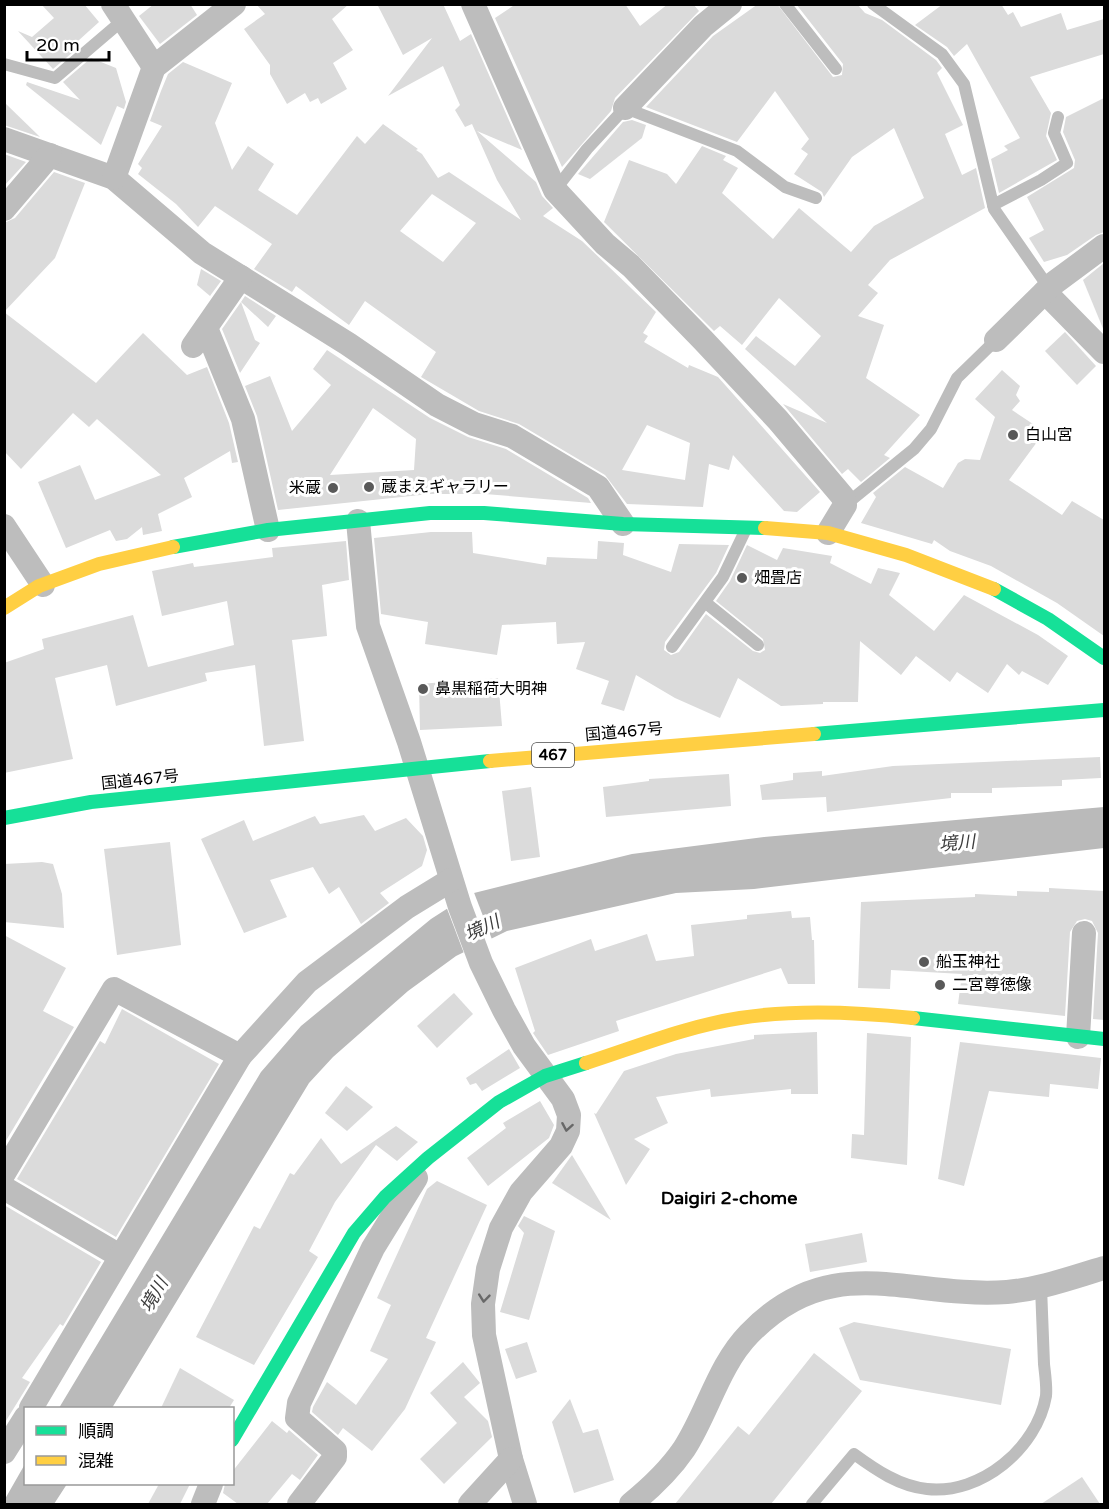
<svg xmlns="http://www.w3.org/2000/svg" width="1109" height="1509" font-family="'Varela Round','Noto Sans JP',sans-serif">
	<rect width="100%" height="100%" fill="#fff"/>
	<g fill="#bababa">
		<path d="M1104,807V848L754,889L676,893L507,931L456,956L408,991L333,1057L309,1083L112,1408H59L261,1072L301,1026L431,919L470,894L632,854L764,837Z"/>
		<path d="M25,1464L26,1484H67L54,1504H5V1499Z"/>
	</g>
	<path fill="#fff" d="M473,890L493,942L465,956L446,906Z"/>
	<g fill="#dbdbdb" fill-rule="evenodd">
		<path d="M41,4H84L99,22L68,50L73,52L53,69L18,31L32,37L54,18Z"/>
		<path d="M154,4H190L197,15L160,44L139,16Z"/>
		<path d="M256,4H349L332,19L353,50L333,63L347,89L321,104L318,98L310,102L305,93L287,104L270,74V65L244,29L265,14Z"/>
		<path d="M377,4H443L460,41L471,34L522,150L477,131L536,182L542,196L553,208L543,216L582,241L656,312L643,333L648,336L644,342L688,368L689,365L718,377L820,492L797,512L784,511L733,455L729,470L709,464L703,507L627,504L605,475L519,424L479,411L421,377L436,352L365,301L349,325L296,286L292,292L254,269L272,244L215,206L198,227L176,204L138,174L142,168L138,164L162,126L150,121L161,91L168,74L183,62L232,83L215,123L232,170L248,146L274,164L258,190L297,215L357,136L365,144L383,124L418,149L416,150L422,154L438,178L449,172L521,220L497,180L472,124L465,127L455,110L460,105L443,66L388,96L432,38L403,55ZM432,194L476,223L443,262L400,231ZM647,425L690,443L685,480L622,470Z"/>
		<path d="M516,4H625L640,26L668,4H693L699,11L615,98L611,111L562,167L495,18Z"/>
		<path d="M758,4H777L833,77L842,75L843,64L796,4H857L865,13L882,20L936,60L942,68L937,73L963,125L945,134L962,175L976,168L985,208L890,260L868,285L878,293L858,316L884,325L866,378L920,415L884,455L890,458L861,482L848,469L842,474L783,404L827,423L745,349L756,336L795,366L821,336L779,298L742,345L720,326L714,331L604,222L629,160L667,174L676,184L702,146L726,156L723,160L738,168L722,193L773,239L799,208L851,252L874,226L924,198L894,128L852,157L824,197L822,192L794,174L808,154L801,149L809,139L775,91L737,142L646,107L713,36Z"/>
		<path d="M943,4H1001L1008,15L1013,12L1021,27L1061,13L1067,30L1104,19V54L1030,77L1051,113L1046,136L1057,160L999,193L991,159L1008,150L1004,146L1020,138L967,44L954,56L947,47L915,25Z"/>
		<path d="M91,58L116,68L126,102L124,109L117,106L101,145L26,85L27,82L80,100L63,82Z"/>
		<path d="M1104,98V232L1096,235L1067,255L1044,262L1029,238L1044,230L1027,197L1074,168L1075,160L1063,132L1066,117Z"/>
		<path d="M4,102L40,137L4,125Z"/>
		<path d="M632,120L646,125L642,138L590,179L578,174L623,122Z"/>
		<path d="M4,154L26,162L4,186Z"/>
		<path d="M54,172L85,183L55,258L4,312V223L15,218Z"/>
		<path d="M1104,263V331L1083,280Z"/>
		<path d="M201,269L221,281L210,296L197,285Z"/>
		<path d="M245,296L276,316L268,327L241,302Z"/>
		<path d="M241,302L255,340L260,343L240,373L222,329Z"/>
		<path d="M4,312L96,383L143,333L187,375L207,367L229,423L238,462L232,463L230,451L184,478L192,497L158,514L162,531L143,535L142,527L127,539L116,541L110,530L66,548L38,482L80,465L95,500L161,475L97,419L89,427L73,413L21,469L4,451Z"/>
		<path d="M1065,332L1096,366L1077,385L1045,351Z"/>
		<path d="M327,350L430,418L468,437L506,449L588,498L591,503L485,494H430L278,510L257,416L245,386L270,376L292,431L331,385L313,369ZM373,408L416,439L414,470L330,475Z"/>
		<path d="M1002,370L1020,386L1016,395L1020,401L1012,410L1039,428L1037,442L1009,480L1062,515L1072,501L1104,520V636L1057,603L991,566L950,551L934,540L932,544L861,523L876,497L873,493L905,467L943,488L958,463L965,459L980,460L995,417L975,399Z"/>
		<path d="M431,532H472L473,553L546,565L547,557L597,559L598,541L624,543L623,555L671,572L679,544L729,545L716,573L665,642L664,650L671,655L679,652L706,614L753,651L760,653L765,650L763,639L716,601L730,581L747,545L777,560L783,548L832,556L830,563L871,584L878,568L900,573L889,595L934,631L964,595L1038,635L1068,656L1048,685L1022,671L1019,675L1007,664L988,693L957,672L950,682L916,656L901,675L860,641L858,702H823V704L781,706L738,678L720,718L675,698L636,675L624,711L601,704L609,681L576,669L585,642L557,644L556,622L502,625L497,655L425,644L428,622L381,614L374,538Z"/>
		<path d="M346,541L349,580L322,585L327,636L292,640L304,741L264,746L255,665L205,673L207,681L116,706L107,665L55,678L73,759L4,773V663L44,649L42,639L133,615L148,667L234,645L227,601L162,616L152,571L193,563L194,567L273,557L272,548Z"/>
		<path d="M498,678L502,726L420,730L419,684Z"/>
		<path d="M1100,757L1101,778L1062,780V786L992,788V793H951V798L827,812L826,797L762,800L760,785L793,780V773L822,771V776L893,766Z"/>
		<path d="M729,774L731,806L606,817L603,787L649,781V779Z"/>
		<path d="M531,787L540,857L511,861L502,791Z"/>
		<path d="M364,815L375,831L406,818L423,836L427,850L422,866L380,893L389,903L361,924L339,887L329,894L313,867L270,880L287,917L244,933L201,839L244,820L253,841L315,816L320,824Z"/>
		<path d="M170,842L181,945L117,955L104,849Z"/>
		<path d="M42,862L53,864L62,894L64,928L4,922V864Z"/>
		<path d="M1049,888L1104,891V1020L1093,1019L1098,933L1092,921L1085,919L1077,921L1070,932L1065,1016L958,1004L962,974L891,970L890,989L858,988L861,902L975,897V894L1017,896V891L1049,892Z"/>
		<path d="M791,911L792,918L810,917L812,940H814L815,984H788L781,968L616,1021L619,1031L548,1055L533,1033L535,1031L515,968L591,939L595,951L647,934L656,961L694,956L691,925L747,919V915Z"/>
		<path d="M4,935L66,968L43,1011L74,1027L4,1144Z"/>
		<path d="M454,993L473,1014L437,1048L417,1026Z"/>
		<path d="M122,1009L219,1064L116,1237L17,1179L100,1041L105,1044Z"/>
		<path d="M817,1032L818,1094H791V1089L711,1097L710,1089L656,1097L668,1123L634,1139L650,1149L626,1185L594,1113L596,1114L624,1071L676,1054L754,1039V1035Z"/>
		<path d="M867,1033L911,1037L907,1165L851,1158L852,1134L864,1135Z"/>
		<path d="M960,1042L1101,1058L1098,1089L1050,1084L1049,1097L989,1091L964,1186L938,1179Z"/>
		<path d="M509,1049L520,1068L482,1091L476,1083L470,1085L466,1078Z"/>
		<path d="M346,1086L373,1107L347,1131L325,1113Z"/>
		<path d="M540,1101L554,1125L549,1138L488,1186L467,1158L506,1128L503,1123Z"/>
		<path d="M396,1126L418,1142L397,1161L376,1145L335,1202L309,1251L318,1257L254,1365L196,1337L254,1226L260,1229L290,1173L294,1175L321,1138L341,1164Z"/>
		<path d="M572,1155L611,1220L552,1183Z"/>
		<path d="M437,1181L487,1205L426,1338L436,1342L405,1409L372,1451L343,1428L338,1435L312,1412L313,1407L327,1382L356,1405L388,1359L370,1351L391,1305L377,1298L427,1189Z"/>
		<path d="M4,1205L101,1262L63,1326L60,1324L22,1378L30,1382L4,1424Z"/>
		<path d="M524,1216L555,1231L529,1320L500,1312L524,1233L518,1226Z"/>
		<path d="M862,1233L867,1262L810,1272L805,1244Z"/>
		<path d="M854,1322L1011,1349L1001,1405L860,1380L839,1328Z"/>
		<path d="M527,1342L537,1372L516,1379L505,1349Z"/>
		<path d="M814,1353L862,1391L771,1504H675L738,1426L749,1435Z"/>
		<path d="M463,1362L480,1383L464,1397L488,1421L492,1437L444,1484L420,1459L457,1423L430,1393Z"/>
		<path d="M180,1368L234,1400L229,1408H161Z"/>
		<path d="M570,1399L583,1433L598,1429L614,1480L574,1493L552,1422Z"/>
		<path d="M272,1421L287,1433L289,1430L318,1455L300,1480L292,1474L267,1504H238L223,1493L225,1484H232V1472Z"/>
		<path d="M1082,1477L1100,1504H1041Z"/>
		<path d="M159,1484H190L180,1504H148Z"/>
	</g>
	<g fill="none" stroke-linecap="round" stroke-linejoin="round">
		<g stroke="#bdbdbd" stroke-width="12">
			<path d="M785,4L836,69"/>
			<path d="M873,4L942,54L964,84L994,209L1049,288"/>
			<path d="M4,64L55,78L123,20"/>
			<path d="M555,190L587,149L625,108L737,151L785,187L816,198"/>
			<path d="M993,205L1041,180L1067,163L1054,133L1058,117"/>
			<path d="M845,505L914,449L931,429L957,378L996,340"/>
			<path d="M706,603L758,645"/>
			<path d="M672,647L723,577L746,529"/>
			<path d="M812,1504L854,1454C876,1470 899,1486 927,1489C981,1495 1037,1448 1046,1396C1047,1386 1045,1374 1044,1364C1043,1338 1042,1313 1041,1287"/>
		</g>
		<g stroke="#bdbdbd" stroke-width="24">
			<path d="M113,4L154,67"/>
			<path d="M473,4L555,190L605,244L631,266L703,340L778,420L843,497L845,505L828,533"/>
			<path d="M625,108L703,26L730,4"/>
			<path d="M4,139L114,178L202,253L348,344L437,405L474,424L512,436L598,487L623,524"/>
			<path d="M114,178L154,67L234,4"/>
			<path d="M4,209L50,155"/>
			<path d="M1045,292L1104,352"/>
			<path d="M206,328L243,419L268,530"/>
			<path d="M996,340L1054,283L1104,246"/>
			<path d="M193,346L241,277"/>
			<path d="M358,521L368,626L409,742L460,907L481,963L504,1010L524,1046L563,1099L569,1115L568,1131L561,1146L521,1192L501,1228L488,1269L483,1304L484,1335L511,1459L525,1504"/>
			<path d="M4,526L43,585"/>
			<path d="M1078,1037L1084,933"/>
			<path d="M4,1173L114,989L240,1056"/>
			<path d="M4,1188L120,1256"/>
			<path d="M31,1408L240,1056L307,982L407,907L451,880"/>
			<path d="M4,1452L26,1417"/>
			<path d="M203,1504L211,1484"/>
			<path d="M299,1504L335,1457V1451L297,1418L299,1403L373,1248L416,1178"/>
			<path d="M470,1504L511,1459"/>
			<path d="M631,1504C652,1487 669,1471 684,1449C708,1412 718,1366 749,1334C832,1248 908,1299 1007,1292C1041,1289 1073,1277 1104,1268"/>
		</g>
		<g stroke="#16e098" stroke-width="14">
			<path d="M173,547L268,530L430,513H484L623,524L765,528"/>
			<path d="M994,589L1048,619L1104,658"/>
			<path d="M814,734L1104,710"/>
			<path d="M4,818L91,802L490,761"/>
			<path d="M913,1018L1104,1039"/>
			<path d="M232,1440L354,1233L385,1197L428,1158L499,1102L545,1076L586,1063"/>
		</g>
		<g stroke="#ffcf43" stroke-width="14">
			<path d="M765,528L828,533L906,555L994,589"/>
			<path d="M4,608L39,586L99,564L173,547"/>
			<path d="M490,761L814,734"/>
			<path d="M586,1063C636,1047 687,1026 740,1018C796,1009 857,1012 913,1018"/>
		</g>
	</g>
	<defs><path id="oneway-chevron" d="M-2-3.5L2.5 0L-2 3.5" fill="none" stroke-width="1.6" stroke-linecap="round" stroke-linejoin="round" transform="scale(1.5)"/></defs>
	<g stroke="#686868">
		<use href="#oneway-chevron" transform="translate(567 1127) rotate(100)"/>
		<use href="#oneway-chevron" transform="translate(484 1298) rotate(96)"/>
	</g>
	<g fill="#595959" stroke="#fff" stroke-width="2">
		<circle cx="1013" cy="435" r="6"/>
		<circle cx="369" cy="487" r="6"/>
		<circle cx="333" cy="488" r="6"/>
		<circle cx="742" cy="578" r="6"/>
		<circle cx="423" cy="689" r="6"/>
		<circle cx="924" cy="962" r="6"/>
		<circle cx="940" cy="985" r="6"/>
	</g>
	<g text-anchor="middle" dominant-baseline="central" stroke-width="6" stroke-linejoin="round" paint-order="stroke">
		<rect fill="#fff" stroke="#4c4c4c" stroke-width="1.5" x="532" y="743" width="42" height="24" rx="4.5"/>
		<g font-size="15" font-weight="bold" fill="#000">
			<text x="553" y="755">467</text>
		</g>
		<g font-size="16" fill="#000" stroke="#fff" text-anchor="start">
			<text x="1025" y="435">白山宮</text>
			<text x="381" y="487">蔵まえギャラリー</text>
			<text x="321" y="488" text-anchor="end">米蔵</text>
			<text x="754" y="578">畑畳店</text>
			<text x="435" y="689">鼻黒稲荷大明神</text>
			<text x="936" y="962">船玉神社</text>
			<text x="952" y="985">二宮尊徳像</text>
		</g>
		<g font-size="16" fill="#000" stroke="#fff">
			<text transform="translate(624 732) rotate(-5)">国道467号</text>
			<text transform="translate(140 780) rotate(-6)">国道467号</text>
		</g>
		<g font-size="18" font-style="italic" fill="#3d3d3d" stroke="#fff">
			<text transform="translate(957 843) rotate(-5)">境川</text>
			<text transform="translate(482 928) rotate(-25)">境川</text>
			<text transform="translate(154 1295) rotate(-60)">境川</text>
		</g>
		<g font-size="18" font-weight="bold" fill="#000" stroke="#fff">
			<text x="729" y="1198">Daigiri 2-chome</text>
		</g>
	</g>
	<rect width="1109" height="1509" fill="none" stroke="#000000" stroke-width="12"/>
	<rect x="24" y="1407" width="210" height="78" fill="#ffffff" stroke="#999999" stroke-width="1.5"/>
	<rect x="36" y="1426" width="30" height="9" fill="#16e098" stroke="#999999" stroke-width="1.5"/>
	<text x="78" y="1437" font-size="18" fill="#000000">順調</text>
	<rect x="36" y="1456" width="30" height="9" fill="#ffcf43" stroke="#999999" stroke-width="1.5"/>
	<text x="78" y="1467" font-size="18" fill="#000000">混雑</text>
	<path d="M27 51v9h82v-9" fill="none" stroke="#000000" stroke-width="3"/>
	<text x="36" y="51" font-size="18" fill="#000000" stroke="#ffffff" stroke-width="4.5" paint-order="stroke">20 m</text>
</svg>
